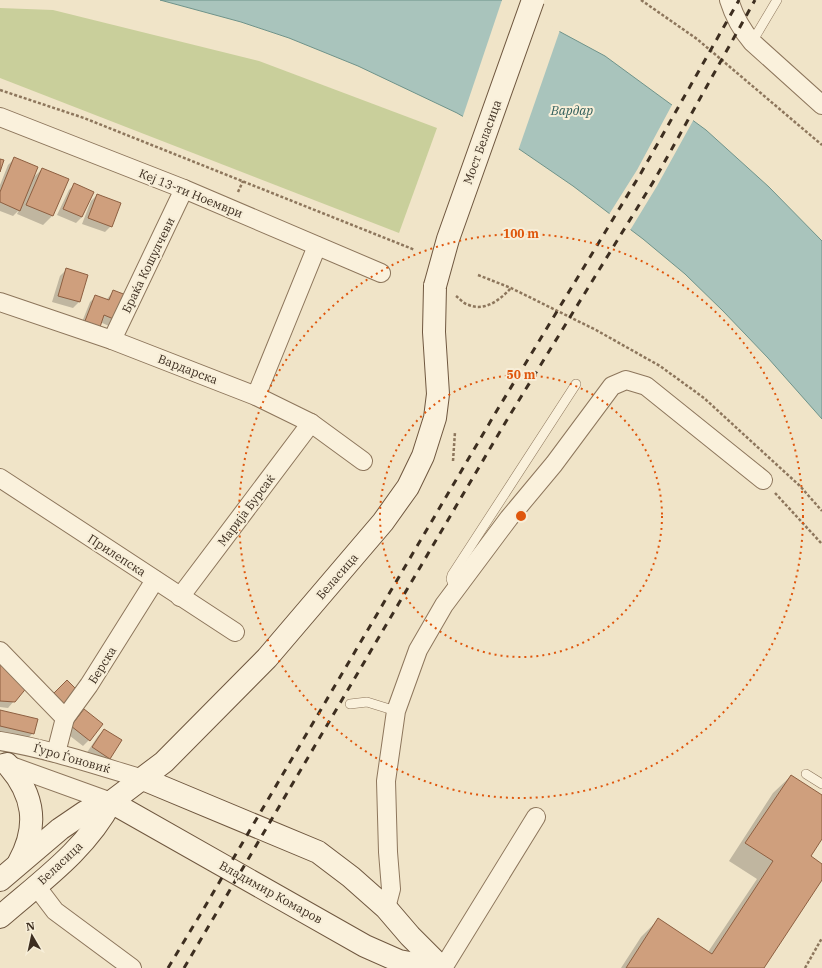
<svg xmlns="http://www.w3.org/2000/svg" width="822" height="968" font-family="'IBM Plex Serif',serif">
	<rect width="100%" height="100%" fill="#f0e4c8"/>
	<path fill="#c9cf9b" d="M0,8L53,10L259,61L437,128L399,233L0,78Z"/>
	<path fill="#a9c4bc" stroke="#6f938a" d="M160,0H501L605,56L706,130L769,187L822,241V419L768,358L723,311L685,274L643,239L573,186L519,149L457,113L358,66L289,38L241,22Z"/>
	<g fill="#f0e4c8">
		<path d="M502,0H505L560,30L518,151L462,119Z"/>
		<path d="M673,103L694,119L657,186L629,232L608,216L637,170Z"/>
	</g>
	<g fill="#0003">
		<path d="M14,159L32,179L42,169L68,180L52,216L43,225L17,214L19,210L13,216L0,211V185L8,165Z"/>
		<path d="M75,184L93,193L82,217L76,223L57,215L69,190Z"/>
		<path d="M97,195L111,226L105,232L82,224L91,201Z"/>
		<path d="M66,270L86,275L79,302L73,308L52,302L60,276Z"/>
		<path d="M113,292L125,296L109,326L100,322L80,327L90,302L96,296L106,300Z"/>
		<path d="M0,664L14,701L8,708L0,707Z"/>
		<path d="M84,710L89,740L83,746L65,732Z"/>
		<path d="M0,711L33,733L27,739L0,733Z"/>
		<path d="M104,730L109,758L103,764L86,754L98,736Z"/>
		<path d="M791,776L822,796V837L809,856L822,865V878L763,968H621L641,937L658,920L708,952L757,879L729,861L773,793Z"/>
	</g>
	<g fill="#cf9f7d" stroke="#8d5f41">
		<path d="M14,157L38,167L20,211L0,202V192Z"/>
		<path d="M0,159L4,160L0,172Z"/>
		<path d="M42,168L69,179L53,216L26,205Z"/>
		<path d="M74,183L94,192L82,217L63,209Z"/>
		<path d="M97,194L121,203L112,227L88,218Z"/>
		<path d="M66,268L88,275L80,302L58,296Z"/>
		<path d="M113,290L126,295L116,320L104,315L100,327L85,321L95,295L109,300Z"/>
		<path d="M0,662L28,686L15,702L0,701Z"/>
		<path d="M67,680L80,693L63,709L50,697Z"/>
		<path d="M84,709L103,724L90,741L71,726Z"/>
		<path d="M0,710L38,719L34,734L0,726Z"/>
		<path d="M104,729L122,740L110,759L92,747Z"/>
		<path d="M791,775L822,795V839L811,856L822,864V880L764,968H626L658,918L712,954L773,861L745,843Z"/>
	</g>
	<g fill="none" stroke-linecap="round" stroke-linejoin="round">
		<defs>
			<g id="lane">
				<path d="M752,42L777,0"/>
				<path d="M455,590L451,579L452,575L576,384"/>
				<path d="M350,704L367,702L396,711"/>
				<path d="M806,774L822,784"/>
			</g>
			<g id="street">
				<path d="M729,0C734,16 741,29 752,42L822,105"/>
				<path d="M0,117L184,189L381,273"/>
				<path d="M0,302L112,340L256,396L311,423L363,461"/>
				<path d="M112,340L184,189"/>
				<path d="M256,396L317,246"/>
				<path d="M0,478L235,632"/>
				<path d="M180,597L311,423"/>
				<path d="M0,651L65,718"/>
				<path d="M0,741C49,749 96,765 143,779"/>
				<path d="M56,753L65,718L89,685L155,580"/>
				<path d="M3,763L111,802"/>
				<path d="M36,886L55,911L132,968"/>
				<path d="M386,908L391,889L388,852L386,781L396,711L418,650L444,605L509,518L554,464L612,386L626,380L646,386L763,480"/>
				<path d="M443,968L536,817"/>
			</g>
			<g id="secondary">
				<path d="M7,764C34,794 39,826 19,862"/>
				<path d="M143,779L318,852L351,877L386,908L410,936L442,968"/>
				<path d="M111,802L365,946L399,961L437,968"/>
				<path d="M0,880L60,829L85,812L94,807L111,802L164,762L267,658L383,522L408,487L423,456L435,418L438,394L434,332L435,286"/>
				<path d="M0,917C40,882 86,850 111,802"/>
			</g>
		</defs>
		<use href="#lane" stroke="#8d765c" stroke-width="10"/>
		<use href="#street" stroke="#8d765c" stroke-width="20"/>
		<use href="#secondary" stroke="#6f573f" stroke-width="24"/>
		<g stroke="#8d765c" stroke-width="2.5" stroke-dasharray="3 2" stroke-linecap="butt">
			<path d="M641,0L697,39L822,145"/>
			<path d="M0,90L84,118L415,250"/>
			<path d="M238,192L243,181"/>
			<path d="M478,275L511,288L596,330L660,366L704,398L800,486L822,511"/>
			<path d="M456,296C460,299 464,304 469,305C485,312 501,299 511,288"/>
			<path d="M453,461L455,432"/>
			<path d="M775,493L822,544"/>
			<path d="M805,968L822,938"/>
		</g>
		<use href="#lane" stroke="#faf1dc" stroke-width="9"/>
		<use href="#street" stroke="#faf1dc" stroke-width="18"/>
		<use href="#secondary" stroke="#faf1dc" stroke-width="22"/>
		<g stroke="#3d2e20" stroke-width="3" stroke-dasharray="7 7" stroke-linecap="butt">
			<path d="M168,968L200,915L496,412L641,173L739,0"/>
			<path d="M184,968L508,418L655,179L755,0"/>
		</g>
		<defs>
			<path id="secondary-bridge" d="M435,286L448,239L533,0"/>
		</defs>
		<use href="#secondary-bridge" stroke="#6f573f" stroke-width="24" stroke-linecap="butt"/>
		<use href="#secondary-bridge" stroke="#faf1dc" stroke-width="22"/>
	</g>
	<g fill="none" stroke="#df570d" stroke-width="2" stroke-dasharray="2 4">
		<circle cx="521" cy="516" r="141"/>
		<circle cx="521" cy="516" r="282"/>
	</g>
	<g text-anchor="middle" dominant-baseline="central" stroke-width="4" stroke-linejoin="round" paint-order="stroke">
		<g font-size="12" fill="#3d2e20" stroke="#f7eed8">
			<text transform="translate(482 142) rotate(-70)">Мост Беласица</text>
			<text transform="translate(191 193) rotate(22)">Кеј 13-ти Ноември</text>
			<text transform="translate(148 265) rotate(-64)">Браќа Кошулчеви</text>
			<text transform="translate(188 369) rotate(21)">Вардарска</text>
			<text transform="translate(246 510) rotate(-53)">Марија Бурсаќ</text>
			<text transform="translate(117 555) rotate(33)">Прилепска</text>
			<text transform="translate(337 576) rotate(-49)">Беласица</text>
			<text transform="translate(102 665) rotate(-58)">Берска</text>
			<text transform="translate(72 758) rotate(16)">Ѓуро Ѓоновиќ</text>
			<text transform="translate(60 863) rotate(-43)">Беласица</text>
			<text transform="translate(271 892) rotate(29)">Владимир Комаров</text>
		</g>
		<g font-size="13" font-style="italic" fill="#2f5d5a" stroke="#f7eed8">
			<text x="572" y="110">Вардар</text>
		</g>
	</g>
	<circle cx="521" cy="516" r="6" fill="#df570d" stroke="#f7eed8" stroke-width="2"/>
	<g font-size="12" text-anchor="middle" font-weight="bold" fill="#df570d" stroke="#f7eed8" stroke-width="4" stroke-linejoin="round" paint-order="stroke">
		<text x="521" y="238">100 m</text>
		<text x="521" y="379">50 m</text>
	</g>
	<g transform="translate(32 936) rotate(351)" stroke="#f7eed8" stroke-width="3" paint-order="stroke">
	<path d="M0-3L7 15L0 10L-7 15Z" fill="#3d2e20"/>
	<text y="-6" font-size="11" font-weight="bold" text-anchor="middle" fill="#3d2e20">N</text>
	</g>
</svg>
